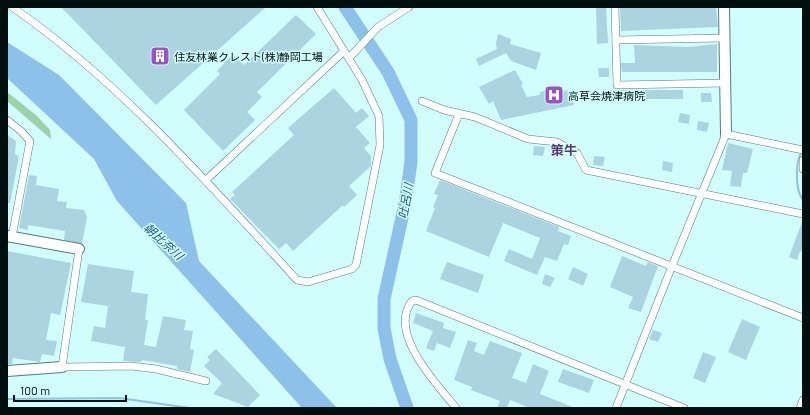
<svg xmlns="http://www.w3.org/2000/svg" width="810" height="415" font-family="Barlow,'Noto Sans JP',sans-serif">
	<rect width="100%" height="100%" fill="#d1fdfd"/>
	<path fill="#9dd1a7" d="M7,92L36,115L50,130L51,139L7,101Z"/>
	<path fill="#8dc1e9" d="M7,42L59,75L186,203L199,261L337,408H302L117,201L94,159L7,78Z"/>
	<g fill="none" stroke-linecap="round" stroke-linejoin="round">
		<g stroke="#8dc1e9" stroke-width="2">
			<path d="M802,151C795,162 795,190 803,200"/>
			<path d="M7,399L119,398L190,408"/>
		</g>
		<path stroke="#8dc1e9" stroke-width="13" d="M345,7L388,72L411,120V162L405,204L384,299V328L390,359L407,408"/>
	</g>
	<g fill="#acd3e0">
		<path d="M61,7H266L156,105Z"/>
		<path d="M596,7H606L608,43L597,44Z"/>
		<path d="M620,7H716L718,27L621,31Z"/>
		<path d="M296,15L316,34L257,92L262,97L247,112L255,120L223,151L184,110L220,74L217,71L233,54L244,65Z"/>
		<path d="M498,34L511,39L510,44L541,53L536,70L511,61L506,53L479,66L476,59L497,49L496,43Z"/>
		<path d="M717,44V72H622L621,63H635L634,45L688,47Z"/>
		<path d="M598,68H609V77H599Z"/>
		<path d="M515,70L523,84L521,85L527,97L540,95V92L553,89L554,93L568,90L569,97L572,96L574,105L501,120L493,101L489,104L479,87Z"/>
		<path d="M334,88L356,113L362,108L369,116L356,127L370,143L364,148L371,156V166L349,186L357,195L344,207L343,205L293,251L286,243L279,249L230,199L235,195L232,192L294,135L288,128Z"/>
		<path d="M610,90H683V99H611Z"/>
		<path d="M701,93H711L712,102H701Z"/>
		<path d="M680,113L690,115L689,124L678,122Z"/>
		<path d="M698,121L709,123L707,132L697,130Z"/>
		<path d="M7,135L16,141L15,154L19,156L10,203H7Z"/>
		<path d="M728,143L753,149L747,173H743L741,187L730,186L732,171L722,170Z"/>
		<path d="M534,146L545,147L543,156L533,155Z"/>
		<path d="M594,156L605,157L603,166L593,165Z"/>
		<path d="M663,161L673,163L672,172L662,170Z"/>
		<path d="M29,175L37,176L36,185L59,189L57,201L67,202L66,208L84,210L87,217L82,244L64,240L65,231L28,225V230L19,228Z"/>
		<path d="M440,180L559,227L558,231L571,236L568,245L564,244L557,261L545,257L537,275L504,261L509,249L532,259L540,238L503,223L489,257L426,231L435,208L433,207L438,195L434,194Z"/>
		<path d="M803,219V252L800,251L797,260L789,257Z"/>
		<path d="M7,251L71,263L60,315L51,313L46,340L57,341L54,356L42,354L40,362L13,358L12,364H7Z"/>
		<path d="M622,256L646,266L647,262L658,266L641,312L628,308L633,297L610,287Z"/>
		<path d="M447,262L484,275L478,293L440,279Z"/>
		<path d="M88,264L134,271L131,292L148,294L145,320H148L144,345L156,347L163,316L186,320L184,330L193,331L190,349L194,350L190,372L177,369V366L142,360L141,362L123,361L125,347L91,341L94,326L105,328L108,306L81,302Z"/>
		<path d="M573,267L588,274L583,286L568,279Z"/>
		<path d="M545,274L555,278L550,287L542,284Z"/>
		<path d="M416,313L444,323L443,328L456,332L450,348L437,343L434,351L426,348L433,331L413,323Z"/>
		<path d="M742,319L760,327L746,360L728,352Z"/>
		<path d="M653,330L662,333L658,342L649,339Z"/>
		<path d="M468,340L477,343L474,351L484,355L490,341L522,353L512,378L526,383L533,364L549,371L540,394L575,408H530L510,400L507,408H497L500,401L471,390L472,387L454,380Z"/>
		<path d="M216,349L260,395L248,407L213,394L222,383L204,366L210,360L207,357Z"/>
		<path d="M703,352L716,357L705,383L693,378Z"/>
		<path d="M563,369L594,380L589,393L558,382Z"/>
	</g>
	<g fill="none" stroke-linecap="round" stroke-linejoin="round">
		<defs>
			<g id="street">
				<path d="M12,7C118,80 210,185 297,280L308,282L352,269L356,265L380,145L379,116L362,80L317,7"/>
				<path d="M615,7L617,85L726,83"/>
				<path d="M616,40L724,38"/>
				<path d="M349,58L378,27L409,7"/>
				<path d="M422,101L444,110L475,117L528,139L557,142L577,153L586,170L803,214"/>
				<path d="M459,114L435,173L803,318"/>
				<path d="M7,120L21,131L30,141L12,237"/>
				<path d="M803,160V169"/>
				<path d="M206,180L344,51"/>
				<path d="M79,249L62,367L131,366L156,369L206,381"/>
				<path d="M456,408C437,384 387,333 412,301L416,300L684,408"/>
				<path d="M616,408L672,266L726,134L803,150"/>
				<path d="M800,408L803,400"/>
			</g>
			<g id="secondary">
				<path d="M724,7L726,134"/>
				<path d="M7,236L79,249"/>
				<path d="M7,371L62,367"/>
			</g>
		</defs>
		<use href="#street" stroke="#547c7c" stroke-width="8"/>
		<use href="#secondary" stroke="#547c7c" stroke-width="12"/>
		<use href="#street" stroke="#fff" stroke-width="7"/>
		<use href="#secondary" stroke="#fff" stroke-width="10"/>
	</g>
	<defs>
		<symbol id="building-square" viewBox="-11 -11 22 22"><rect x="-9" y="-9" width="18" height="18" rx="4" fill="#9b52c6" stroke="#d1fdfd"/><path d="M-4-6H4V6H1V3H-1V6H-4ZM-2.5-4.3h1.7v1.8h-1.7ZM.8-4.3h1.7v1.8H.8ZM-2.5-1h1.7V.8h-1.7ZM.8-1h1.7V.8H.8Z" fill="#fff"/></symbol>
		<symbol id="hospital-square" viewBox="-11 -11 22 22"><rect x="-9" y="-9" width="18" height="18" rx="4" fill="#9b52c6" stroke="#d1fdfd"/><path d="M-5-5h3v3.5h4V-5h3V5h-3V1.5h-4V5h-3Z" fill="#fff"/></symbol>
	</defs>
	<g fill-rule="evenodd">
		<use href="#building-square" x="149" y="45" width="22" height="22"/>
		<use href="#hospital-square" x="543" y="84" width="22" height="22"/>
	</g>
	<g text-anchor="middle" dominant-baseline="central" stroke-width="3" stroke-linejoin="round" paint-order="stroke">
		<g font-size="11" fill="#020f0f" stroke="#d1fdfd" text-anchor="start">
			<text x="174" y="56">住友林業クレスト(株)静岡工場</text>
			<text x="568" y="95">高草会焼津病院</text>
		</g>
		<g font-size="12" font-style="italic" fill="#215b83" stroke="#d1fdfd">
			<text transform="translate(405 201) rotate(-80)">吐呂川</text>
			<text transform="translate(164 241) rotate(42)">朝比奈川</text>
		</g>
		<g font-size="13" font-weight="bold" fill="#58356e" stroke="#d1fdfd">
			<text x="564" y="150">策牛</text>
		</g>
	</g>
	<rect width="810" height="415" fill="none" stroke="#020f0f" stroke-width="16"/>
	<path d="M14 395v6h112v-6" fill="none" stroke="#020f0f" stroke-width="2"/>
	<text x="20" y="395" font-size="12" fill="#020f0f" stroke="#d1fdfd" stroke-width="3" paint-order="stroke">100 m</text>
</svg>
